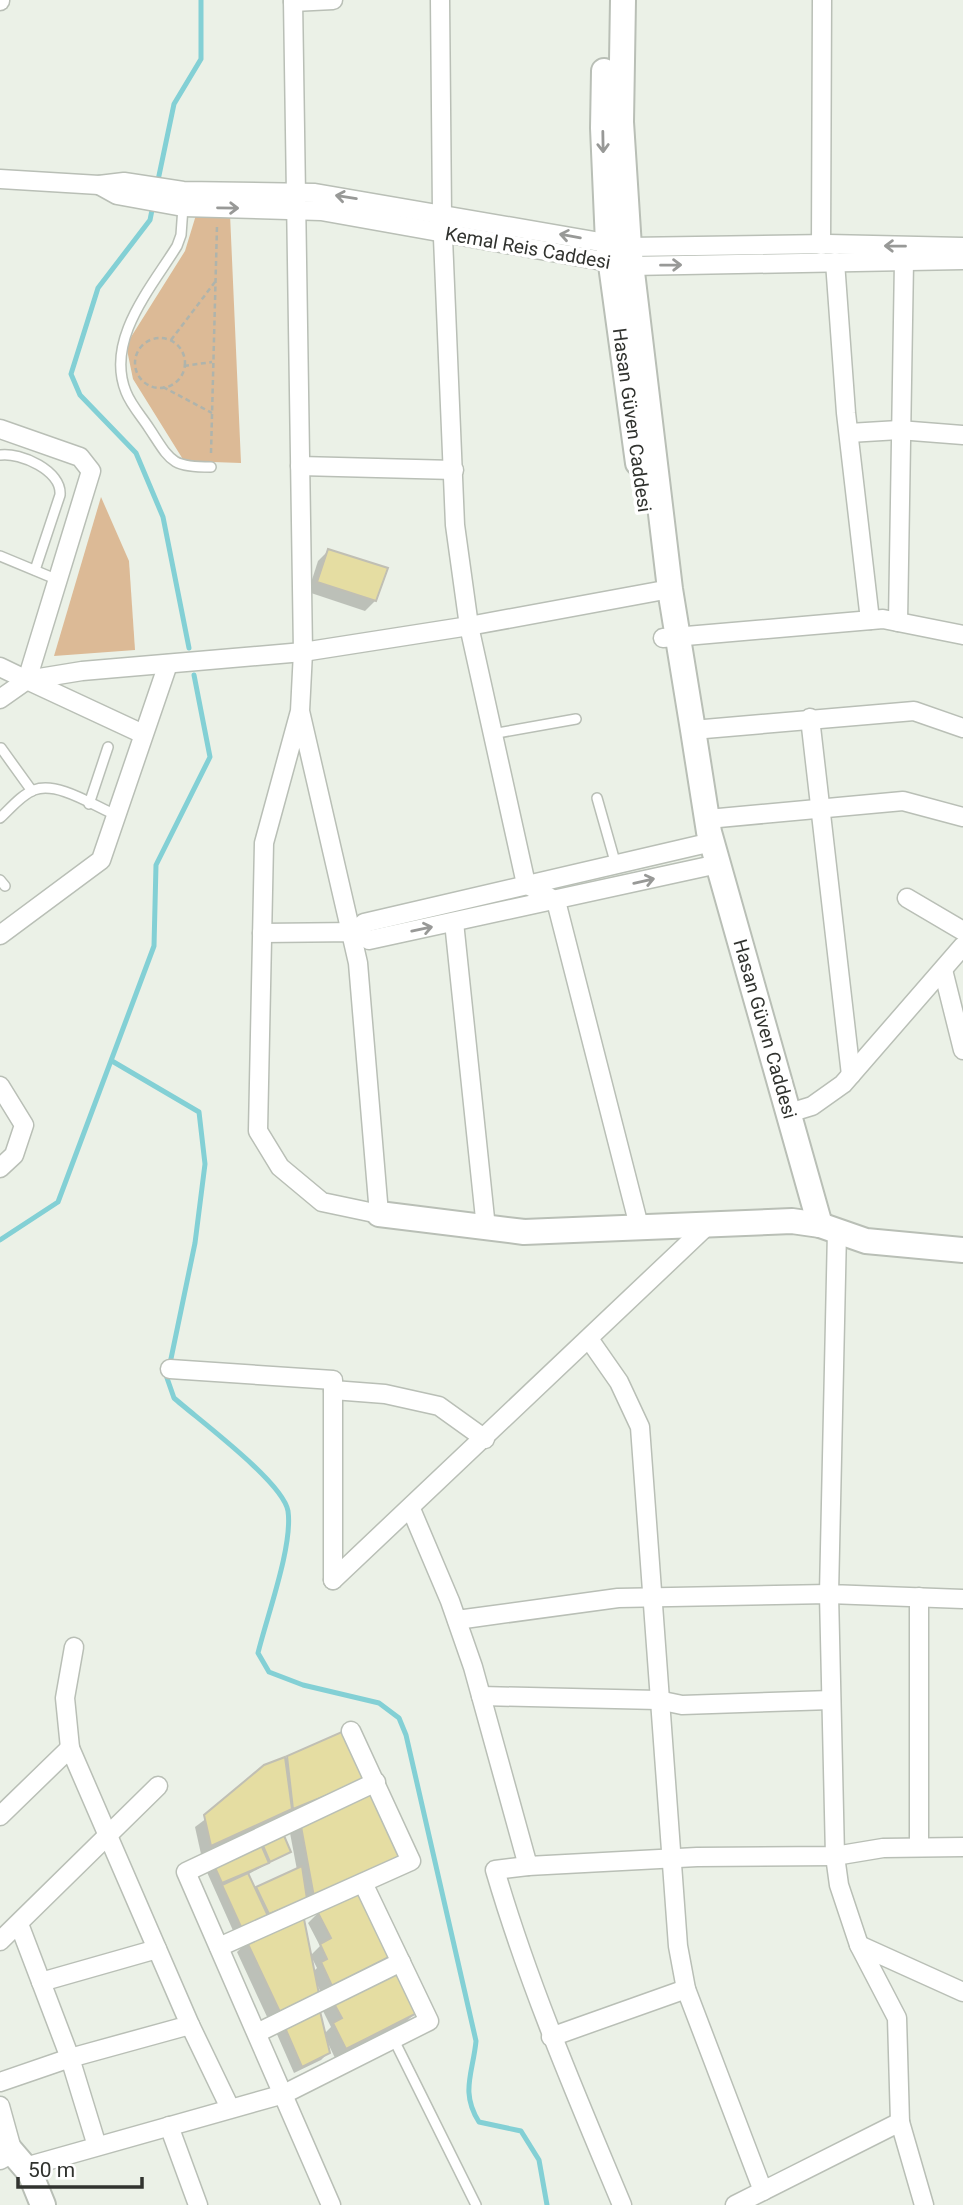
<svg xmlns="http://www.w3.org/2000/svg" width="963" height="2205" font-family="Roboto,sans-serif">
	<rect width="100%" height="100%" fill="#ebf1e7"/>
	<g fill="#dcba96">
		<path d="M230,214L241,463L184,461L133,379L126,345L185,251L196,215Z"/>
		<path d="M101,497L129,561L135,650L54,656Z"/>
	</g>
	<g fill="#0003" fill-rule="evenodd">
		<path d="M328,551L375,601L365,611L308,592L318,561Z"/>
		<path d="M288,1757L362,1779L201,1854L195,1827Z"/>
		<path d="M301,1823L389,1869L235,1935L206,1870L262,1842L289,1852L247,1875L254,1889L297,1870L290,1833Z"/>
		<path d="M318,1913L391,1954L381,1964L322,1995L317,1984L269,2021L237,1952L247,1942L310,1956L320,1946L308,1923ZM311,1956L317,1968L313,1972Z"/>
		<path d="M333,2001L415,2013L405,2023L335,2058L327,2041L328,2053L321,2060L294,2073L276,2032L284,2025L324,2034L331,2027L323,2011Z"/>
	</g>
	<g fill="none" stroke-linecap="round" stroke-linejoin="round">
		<g stroke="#83d0d5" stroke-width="5">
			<path d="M157,185L174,104L201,59V0"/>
			<path d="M153,205L150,220L98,288L71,374L80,395L136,453L163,517L189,648"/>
			<path d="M112,1061L199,1112L205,1164L195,1243L167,1378L174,1398C199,1420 283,1482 288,1511C293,1546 267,1616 258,1653L269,1672L303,1685L379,1703L399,1718L406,1735L476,2041C473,2073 460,2092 479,2122L521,2131L539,2160L547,2205"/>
			<path d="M0,1240L58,1202L154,946L156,865L210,757L194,675"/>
		</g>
	</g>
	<g fill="#e5dda2" stroke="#c0bfb4" stroke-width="2">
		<path d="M328,549L388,568L376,601L317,582Z"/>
		<path d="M344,1731L364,1780L293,1809L287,1756Z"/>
		<path d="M285,1757L292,1809L211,1846L204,1815L264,1765Z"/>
		<path d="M372,1790L401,1859L314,1897L300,1821Z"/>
		<path d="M282,1831L291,1852L270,1862L261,1841Z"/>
		<path d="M259,1840L269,1863L222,1883L212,1861Z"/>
		<path d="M302,1866L307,1899L269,1914L256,1887Z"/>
		<path d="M248,1873L268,1916L242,1929L222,1885Z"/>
		<path d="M360,1889L393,1955L332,1986L321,1962L327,1959L320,1944L331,1938L317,1911Z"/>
		<path d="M303,1914L319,1994L280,2012L246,1940Z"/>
		<path d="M395,1968L417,2013L346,2049L333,2023L342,2018L332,2000Z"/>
		<path d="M319,2007L330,2053L302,2067L283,2023Z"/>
	</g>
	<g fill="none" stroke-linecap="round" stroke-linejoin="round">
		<defs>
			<g id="lane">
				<path d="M183,207L181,235L177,246C151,288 105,340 126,392C131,405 142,417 149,428C171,461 170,467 211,467"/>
				<path d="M0,455C21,452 62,471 60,495L35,570"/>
				<path d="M0,556L58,580"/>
				<path d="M492,734L576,719"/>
				<path d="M1,748L32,791"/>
				<path d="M597,798L616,865"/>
				<path d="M89,804L108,747"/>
				<path d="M0,818C10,809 21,795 34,790C58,781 94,806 116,815"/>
				<path d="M0,880L5,886"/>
				<path d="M393,2038L476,2205"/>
			</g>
			<g id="street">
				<path d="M293,0L303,652L300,711L358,963L379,1214L322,1202L280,1167L258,1131L264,843L300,711"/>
				<path d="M440,0L442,214L455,525L469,626L526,884L556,901L639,1226"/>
				<path d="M0,1V0"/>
				<path d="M293,2L333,0"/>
				<path d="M0,179L99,185L124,182L183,191L315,193L629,247L828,244L963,247"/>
				<path d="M99,185L117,195L183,207L321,211L631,266L963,260"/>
				<path d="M821,245L822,0"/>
				<path d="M835,262L846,413L870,620"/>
				<path d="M0,429L80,457L91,471L27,680L0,699"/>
				<path d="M849,433L899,430L963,435"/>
				<path d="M300,466L454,470"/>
				<path d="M898,622L904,261"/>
				<path d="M663,638L883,619L963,635"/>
				<path d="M0,667L27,680L82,671L303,652L469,626L670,589"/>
				<path d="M27,680L143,734"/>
				<path d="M810,718L851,1075"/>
				<path d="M693,730L914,711L963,728"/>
				<path d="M708,819L903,801L963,817"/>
				<path d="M907,898L963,931"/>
				<path d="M454,922L486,1228"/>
				<path d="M357,932L364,923L712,842"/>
				<path d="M262,933L357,932L369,940L718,864"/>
				<path d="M0,935L101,860L168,664"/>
				<path d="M943,970L963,1050"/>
				<path d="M0,1086L24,1125L14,1155L0,1168"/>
				<path d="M789,1113L812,1106L843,1084L963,946"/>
				<path d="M837,1231L829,1594L963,1599"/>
				<path d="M589,1339L619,1382L640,1427L678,1946L686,1989L763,2191"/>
				<path d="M170,1369L333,1380V1580"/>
				<path d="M333,1390L385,1394L439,1406L485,1439"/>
				<path d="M411,1509L450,1601L473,1667L528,1866L697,1857L835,1856L883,1848L963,1847"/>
				<path d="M333,1580L710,1223"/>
				<path d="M919,1597V1847"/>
				<path d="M457,1620L618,1598L829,1594L835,1856L839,1885L859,1945"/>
				<path d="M481,1696L658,1700L682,1705L831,1700"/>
				<path d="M70,1748L65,1698L74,1647"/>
				<path d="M0,1816L70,1748L190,2025L70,2058L0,2082"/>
				<path d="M528,1866L495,1870C529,1986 576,2095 622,2205"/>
				<path d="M19,1924L70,2058L97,2146"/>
				<path d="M0,1941L158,1786"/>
				<path d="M219,1947L411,1861L351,1731"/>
				<path d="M41,1982L157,1949"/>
				<path d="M190,2025L230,2108"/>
				<path d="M257,2033L401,1962"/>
				<path d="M551,2037L686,1989"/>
				<path d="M0,2106L13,2153L0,2160"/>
				<path d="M900,2122L897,2018L859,1945L963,1992"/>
				<path d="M169,2126L198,2205"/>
				<path d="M25,2167L284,2094L429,2021L363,1883"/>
				<path d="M331,2205L186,1872L376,1782"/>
				<path d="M735,2205L900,2122L924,2205"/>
			</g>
			<g id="secondary">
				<path d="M623,0L621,122L629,247L670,589L693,730L709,832L820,1225"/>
				<path d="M604,71L603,128L608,243L638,463"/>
				<path d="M379,1214L524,1232L792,1221L820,1225L866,1241L963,1250"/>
				<path d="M0,2138L30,2173L43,2205"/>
			</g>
		</defs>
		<use href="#lane" stroke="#b9bfb6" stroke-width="12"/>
		<use href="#street" stroke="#b9bfb6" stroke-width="21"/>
		<use href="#secondary" stroke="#b9bfb6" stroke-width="28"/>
		<g stroke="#afb4ac" stroke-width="2.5" stroke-dasharray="5 3.5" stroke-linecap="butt">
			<circle cx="160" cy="363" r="25"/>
			<path d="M171,340L215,282"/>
			<path d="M184,366L212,362"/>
			<path d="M163,387L212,413"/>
			<path d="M211,453L217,226"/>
		</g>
		<use href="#lane" stroke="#fff" stroke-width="9"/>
		<use href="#street" stroke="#fff" stroke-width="18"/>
		<use href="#secondary" stroke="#fff" stroke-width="24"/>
	</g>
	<defs><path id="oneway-shaft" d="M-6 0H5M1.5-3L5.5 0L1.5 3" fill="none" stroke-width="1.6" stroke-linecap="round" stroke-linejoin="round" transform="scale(1.75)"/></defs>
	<g stroke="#989997">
		<use href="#oneway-shaft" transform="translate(603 142) rotate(89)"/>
		<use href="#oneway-shaft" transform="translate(346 197) rotate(-171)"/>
		<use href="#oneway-shaft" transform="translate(228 208) rotate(1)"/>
		<use href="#oneway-shaft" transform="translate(570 236) rotate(-170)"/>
		<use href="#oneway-shaft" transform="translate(895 246) rotate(-179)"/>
		<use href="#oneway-shaft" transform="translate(671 265) rotate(-1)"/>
		<use href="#oneway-shaft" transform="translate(644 881) rotate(-13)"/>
		<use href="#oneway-shaft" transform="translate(422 929) rotate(-12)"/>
	</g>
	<g text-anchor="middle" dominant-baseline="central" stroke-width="7" stroke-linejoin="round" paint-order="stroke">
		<g font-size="19" fill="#31332f" stroke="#fff">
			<text transform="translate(528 248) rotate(10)">Kemal Reis Caddesi</text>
			<text transform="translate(632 420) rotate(82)">Hasan Güven Caddesi</text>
			<text transform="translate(765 1029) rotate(74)">Hasan Güven Caddesi</text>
		</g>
	</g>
	<path d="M18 2177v10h124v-10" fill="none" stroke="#31332f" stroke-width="3.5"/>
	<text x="28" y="2177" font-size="21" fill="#31332f" stroke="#ffffff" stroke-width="5" paint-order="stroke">50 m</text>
</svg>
